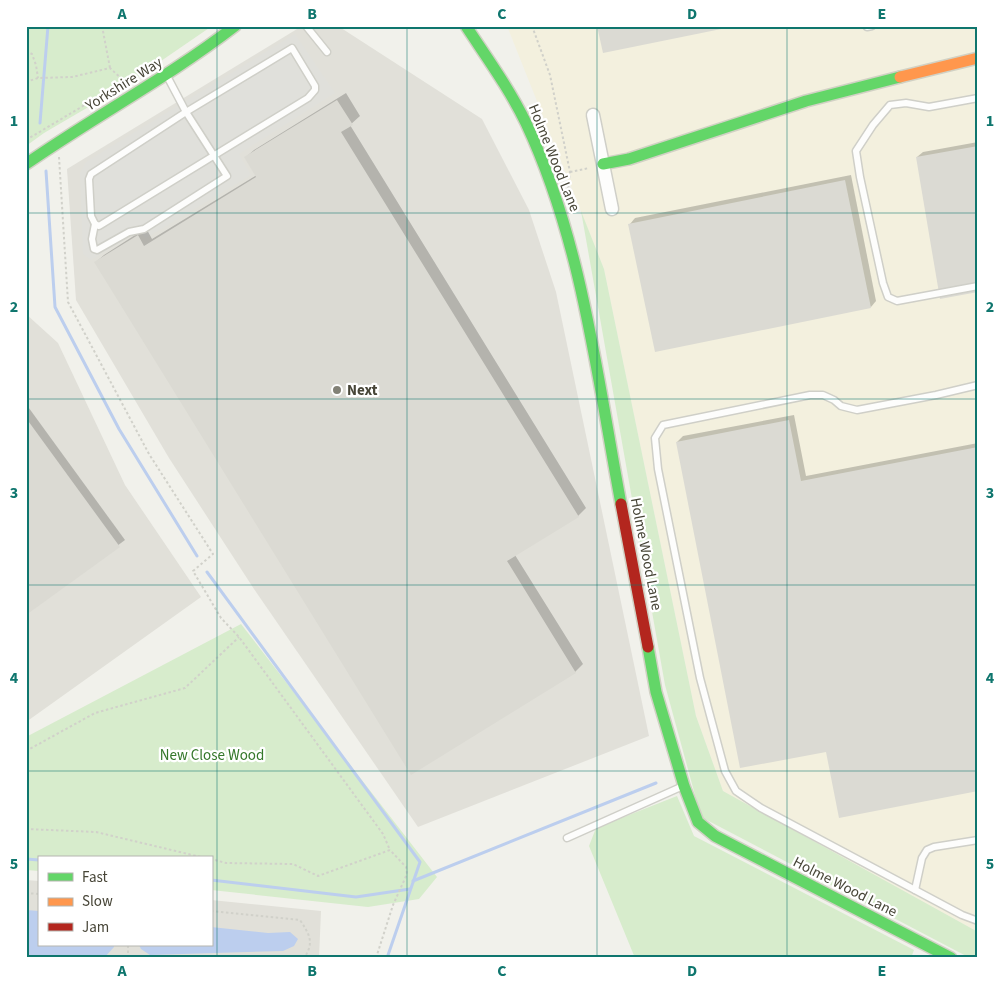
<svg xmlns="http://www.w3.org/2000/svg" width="1004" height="984" font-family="'Source Sans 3',sans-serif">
	<rect width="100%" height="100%" fill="#f1f1eb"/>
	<path fill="#f3f0de" d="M507,26H978V932L723,791L696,716L604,269Z"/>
	<g fill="#e1e0d9">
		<path d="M302,26H338L482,119L529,210L556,292L649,736L418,827L254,589L169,458L76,300L67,169Z"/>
		<path d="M26,314L58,343L125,485L201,597L26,722Z"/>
		<path d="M26,880L39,881V945H211V900L321,911L319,958H26Z"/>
	</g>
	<g fill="#d7eccc">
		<path d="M26,26H212L126,85L44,133L26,146Z"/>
		<path d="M581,211L604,269L696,716L723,791L978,932V958H970L701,817L665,685Z"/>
		<path d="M241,624L437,877L419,899L368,907L211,890V858H39V871L26,870V737Z"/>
		<path d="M677,796L694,836L914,950L911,958H635L589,846L596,828Z"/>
	</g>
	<path fill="#e0e0db" d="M295,34L335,93L239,154L251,175L146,238L139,231L91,260L83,254L80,173L86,162Z"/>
	<g fill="#bcceee">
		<path d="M26,910L39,911V945H114V947L104,958H26Z"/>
		<path d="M211,927L268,933L290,932L298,939L294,946L283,951L150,955L141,949L139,945H211Z"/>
	</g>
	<g fill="#0003">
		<path d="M346,93L360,116L350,125L586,508L578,516L515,555L583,664L575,672L96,262L104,255L146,228L152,239L257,175L246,157L254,150Z"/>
		<path d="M978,142V291L917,157L923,152Z"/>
		<path d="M851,175L876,301L871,307L630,224L635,218Z"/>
		<path d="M26,404L125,540L26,614Z"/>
		<path d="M794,415L806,476L978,443V789L827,750L677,442L683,436Z"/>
	</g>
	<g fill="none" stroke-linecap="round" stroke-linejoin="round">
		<g stroke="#bcceee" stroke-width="3">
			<path d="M40,123L48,26"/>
			<path d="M46,171L55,307L119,429L197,556"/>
			<path d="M207,572L420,862L387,958"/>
			<path d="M26,859L39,860"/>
			<path d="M211,880L356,897L410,889"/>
			<path d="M413,881L656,783"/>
		</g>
	</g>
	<g fill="#dbdad3">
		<path d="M597,26H730L731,27L603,53Z"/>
		<path d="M337,100L353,125L341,132L579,517L507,561L576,673L411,775L94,262L138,235L144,246L256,177L244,157Z"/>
		<path d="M978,146V292L940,299L916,157Z"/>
		<path d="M845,180L871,308L655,352L628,224Z"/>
		<path d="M26,418L120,547L26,615Z"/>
		<path d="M789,420L801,481L978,447V791L839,818L826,752L740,768L676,442Z"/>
	</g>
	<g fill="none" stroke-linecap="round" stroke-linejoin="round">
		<defs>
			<g id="lane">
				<path d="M306,26L327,52"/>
				<path d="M867,27L872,26"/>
				<path d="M292,48L315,86V90L308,98L99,226L95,224L91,216L89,179L91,174L186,112Z"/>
				<path d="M978,98L929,107L906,103L890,105L873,125L856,151L860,177L883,283L888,297L897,301L978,286"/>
				<path d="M95,224L92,239L94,249L97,250L129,232L144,229L227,176L186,112L167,76"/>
				<path d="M978,385L936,395L857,410L841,406L834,400L823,395H810L663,425L655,438L658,469L700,678L725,771L736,791L761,808L962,915L978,921"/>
				<path d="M567,838L683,786"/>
				<path d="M915,890L922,858L927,850L934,847L978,840"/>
			</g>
			<path id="street" d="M593,115L612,209"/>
			<g id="fast">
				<path d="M466,26C487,58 509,88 526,123C582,242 597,376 621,504"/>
				<path d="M26,164C95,116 169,77 235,26"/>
				<path d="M603,164L629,159L806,101L900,77"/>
				<path d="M648,647L656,692L684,786L698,822L715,836L951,958"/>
			</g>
			<path id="slow" d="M900,77L978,58"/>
			<path id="jam" d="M621,504L648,647"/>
		</defs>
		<use href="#lane" stroke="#cfcfc8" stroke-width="9"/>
		<use href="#street" stroke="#cfcfc8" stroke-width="15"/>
		<use href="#fast" stroke="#d1d1c4" stroke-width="14"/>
		<use href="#slow" stroke="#d1d1c4" stroke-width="14"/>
		<use href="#jam" stroke="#d1d1c4" stroke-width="14"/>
		<g stroke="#d1d1ca" stroke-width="2" stroke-dasharray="2.5 2.5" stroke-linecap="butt">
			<path d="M102,26L110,68"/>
			<path d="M532,26L550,75L570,172L568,190"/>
			<path d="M26,51L32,54L36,65L38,78"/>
			<path d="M26,82L38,78L72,77L110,68L126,83"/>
			<path d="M26,140L125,81"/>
			<path d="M59,157L68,302L149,454L213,554L193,571L221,618L239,637L383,834L390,850L318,876L293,864L226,863L211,859"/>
			<path d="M570,172L589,168"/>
			<path d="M26,751L95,713L185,688L239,637"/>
			<path d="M26,829L96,832L205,858"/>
			<path d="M26,893L39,894"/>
			<path d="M211,911L300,920C309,934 315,942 304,958"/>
			<path d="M128,958V945"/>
			<path d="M376,958L393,905L407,874L406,867L390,850"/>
		</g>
		<use href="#lane" stroke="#fdfdfc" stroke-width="6"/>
		<use href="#street" stroke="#fdfdfc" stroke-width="12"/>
		<use href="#fast" stroke="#63d668" stroke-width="11"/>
		<use href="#slow" stroke="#ff974d" stroke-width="11"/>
		<use href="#jam" stroke="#b3261e" stroke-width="11"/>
	</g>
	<path fill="none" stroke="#0f766e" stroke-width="1" stroke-opacity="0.55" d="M217,26V958M407,26V958M597,26V958M787,26V958M26,213H978M26,399H978M26,585H978M26,771H978"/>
	<circle fill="#828176" stroke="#fff" stroke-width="2" cx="337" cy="390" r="5"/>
	<g text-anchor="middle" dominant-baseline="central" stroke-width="4.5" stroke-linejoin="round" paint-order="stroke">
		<g font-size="15" fill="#474537" stroke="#fff">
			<text transform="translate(124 84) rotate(-32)">Yorkshire Way</text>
			<text transform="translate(554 158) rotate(68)">Holme Wood Lane</text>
			<text transform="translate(646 554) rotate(79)">Holme Wood Lane</text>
			<text transform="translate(845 887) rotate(27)">Holme Wood Lane</text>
		</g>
		<g font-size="15" font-weight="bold" fill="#474537" stroke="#fff" text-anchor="start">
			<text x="347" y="390">Next</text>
		</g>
		<g font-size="15" fill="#35782b" stroke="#fff">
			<text x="212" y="755">New Close Wood</text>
		</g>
	</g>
	<rect width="1004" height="984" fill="none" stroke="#ffffff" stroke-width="55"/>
	<rect x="38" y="856" width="175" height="90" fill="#ffffff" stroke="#b5b5af"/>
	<rect x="48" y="873" width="25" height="8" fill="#63d668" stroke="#b5b5af"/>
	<text x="82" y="882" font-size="15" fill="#474537">Fast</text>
	<rect x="48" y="898" width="25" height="8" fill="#ff974d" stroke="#b5b5af"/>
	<text x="82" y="906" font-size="15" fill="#474537">Slow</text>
	<rect x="48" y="923" width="25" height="8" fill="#b3261e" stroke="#b5b5af"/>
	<text x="82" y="932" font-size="15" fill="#474537">Jam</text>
	<rect x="28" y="28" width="948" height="928" fill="none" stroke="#0f766e" stroke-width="2"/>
	<g font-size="16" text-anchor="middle" font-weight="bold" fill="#0f766e">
		<text x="122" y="19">A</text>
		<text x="312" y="19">B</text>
		<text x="502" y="19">C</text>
		<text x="692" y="19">D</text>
		<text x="882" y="19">E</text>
		<text x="14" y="126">1</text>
		<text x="990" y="126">1</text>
		<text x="14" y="312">2</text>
		<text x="990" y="312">2</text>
		<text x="14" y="498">3</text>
		<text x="990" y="498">3</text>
		<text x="14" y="683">4</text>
		<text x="990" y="683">4</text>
		<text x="14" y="869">5</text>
		<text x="990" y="869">5</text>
		<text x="122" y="976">A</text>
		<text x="312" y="976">B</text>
		<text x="502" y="976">C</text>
		<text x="692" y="976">D</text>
		<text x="882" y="976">E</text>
	</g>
</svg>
